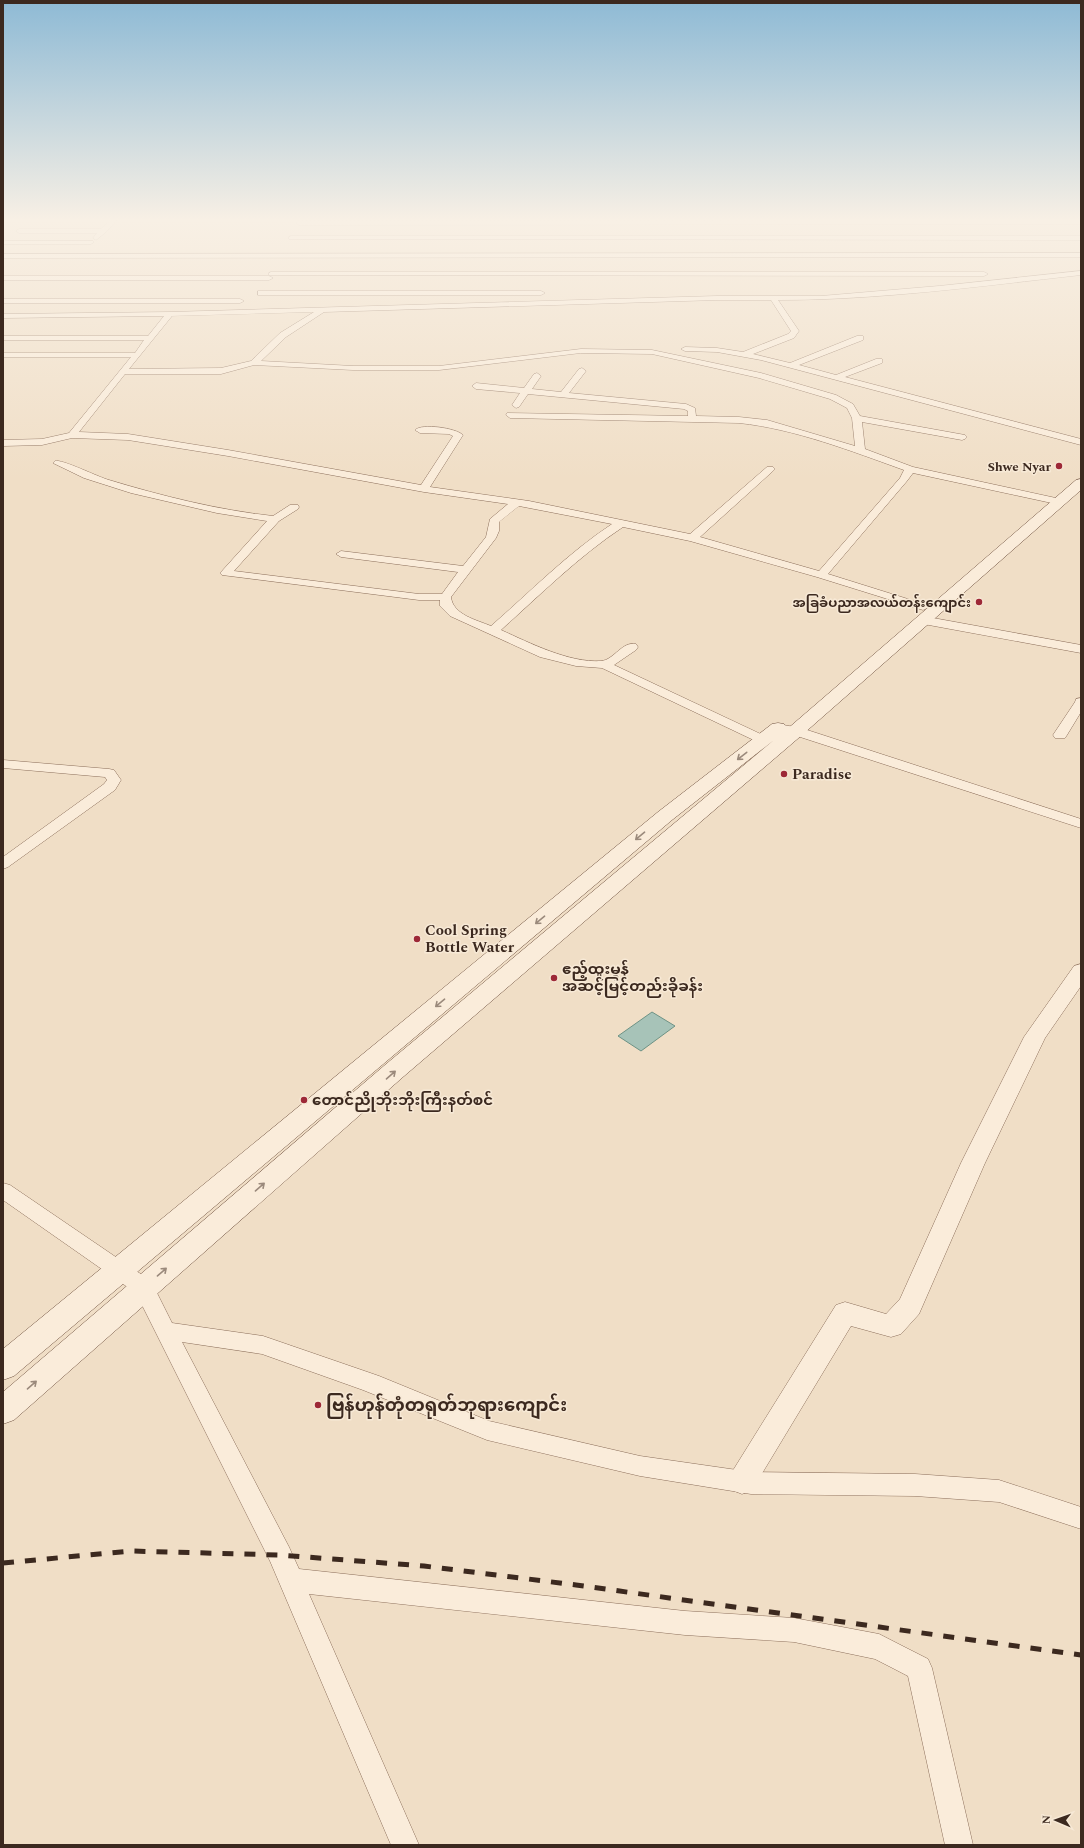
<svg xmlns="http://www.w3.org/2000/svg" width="1084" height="1848" viewBox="0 0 1084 1848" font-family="Spectral,'Noto Sans Myanmar',serif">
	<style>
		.water { fill: #a7c3b8; stroke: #6d9285 }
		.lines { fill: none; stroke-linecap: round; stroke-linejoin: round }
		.minor-casing { stroke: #8c6f5b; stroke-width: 1 }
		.tertiary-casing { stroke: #8c6f5b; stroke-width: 1 }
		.secondary-casing { stroke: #6e503e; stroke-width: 1 }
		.minor { fill: #faecda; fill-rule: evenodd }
		.tertiary { fill: #faecda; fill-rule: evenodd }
		.secondary { fill: #faecda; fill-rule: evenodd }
		.rail { stroke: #3c291f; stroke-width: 5; stroke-dasharray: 11 11; stroke-linecap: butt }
		.oneway { stroke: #9b8a7c }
		.poi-dot { fill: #9d2837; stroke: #f7e9d6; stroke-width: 1.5 }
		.labels { text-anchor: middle; stroke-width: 3; stroke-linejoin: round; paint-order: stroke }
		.far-poi-label { font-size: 13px; font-weight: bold; fill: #3c291f; stroke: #f7e9d6; text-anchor: end }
		.poi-label { font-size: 15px; font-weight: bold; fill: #3c291f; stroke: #f7e9d6; text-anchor: start }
		.near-poi-label { font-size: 18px; font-weight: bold; fill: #3c291f; stroke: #f7e9d6; text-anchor: start }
	</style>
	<rect width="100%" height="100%" fill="#f0dec6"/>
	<!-- water -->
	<polygon class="water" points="652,1012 675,1026 641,1051 618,1036"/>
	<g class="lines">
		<!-- minor casing -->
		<g class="minor-casing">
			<g id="minor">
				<polygon points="111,220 117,220 106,232 96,240 93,238 97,233 19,233 16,231 19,229 101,229"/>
				<polygon points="1081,220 1081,224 299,225 296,223 299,221"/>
				<polygon points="291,236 1081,236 1081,240 289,239 289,237"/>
				<polygon points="93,241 94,242 91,244 3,244 3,242 5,241"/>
				<polygon points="1081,253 1081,257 3,258 3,254"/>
				<path d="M1081,271V275C981,286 879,300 778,300L799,331L794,338L753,354L790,363L857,336H863V340L799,365L836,375L876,359H882V363L845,377L1081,439V445L761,360L717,352L685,351L681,349L685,347L717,348L743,352L788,334L791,331L771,300H717L324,312L286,337L261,361L353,366H439L581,349L652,350L761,373L836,395L853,404L860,416L965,435L967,437L965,439L962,440L862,422L865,449L913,467L1065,500L1066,502L1061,505L913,473L907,481L828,574L927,605L929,607L923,610L817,577L690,541L623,527C579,556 540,595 501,630C530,643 569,663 601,661C614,660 622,641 636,644L638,647L636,650L614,665L767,737L769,740L767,743L762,744L602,668L576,666L540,657L450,616L440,606V600H419L222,575L220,573L222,571L267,521L217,513L131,493L84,478L53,463L55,461C62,459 98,477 109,480C162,496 218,510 273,516L290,505H298L299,507L298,509L279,521L234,571L419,594H442L458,572L341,557L336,554L341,551L463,566L486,537L490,519L508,504L424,492L228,456L128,440L72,438L42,445L3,446V440L42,439L69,433L131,357H3V353H135L144,340H3V336H148L164,316L3,318V314L170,312L717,296H821L939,286ZM314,312L280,333L251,361L221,368L129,369L172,316ZM581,353L652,354L759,378L830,399L847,408L852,418L855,446L767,420L739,417L696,416L695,408L686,404L569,393L586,371L582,368L579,369L561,392L532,389L541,376L537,373L534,374L524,388L476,383L472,386L476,389L520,393L512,405L516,408L519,407L528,394L684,409L688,411V416L507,413L506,415L510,418L739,423C795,429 851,451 904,470L900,478L819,571L700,537L773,471L775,469L773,467H767L690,534L529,501L430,487L463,435C456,428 422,423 415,430L420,433L449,434L453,436L421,485L228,450L128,434L79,432L125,374H221L254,365L353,370H439ZM519,506L612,524C568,553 530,592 491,626C477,620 453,615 451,597L496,538L499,531V522Z"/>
				<polygon points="271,272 984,272 988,274 984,276 269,275 269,273"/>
				<polygon points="3,276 269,276 273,278 269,280 3,280"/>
				<polygon points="258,291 541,291 545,293 541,295 258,295"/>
				<polygon points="3,299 240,299 244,301 240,303 3,303"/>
				<polygon points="922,616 1081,645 1081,653 918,623 916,620 918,617"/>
				<polygon points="1081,698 1081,712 1067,735 1065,738 1055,738 1053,735 1075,702 1076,699"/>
				<polygon points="783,725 801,728 1081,819 1081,828 794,735 778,732 776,729 778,726"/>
				<polygon points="3,760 109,769 114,770 121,780 115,790 8,867 3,869 3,857 104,784 107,780 105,777 3,768"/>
				<polygon points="3,1183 10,1185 151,1281 172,1323 263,1336 379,1376 489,1421 640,1456 751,1472 915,1474 999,1480 1081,1507 1081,1529 999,1502 915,1496 751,1494 640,1476 487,1440 363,1390 262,1354 182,1342 289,1547 299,1569 685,1611 794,1618 879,1634 928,1659 932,1668 973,1845 945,1845 908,1676 875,1659 794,1642 685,1635 309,1594 419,1845 391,1845 270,1561 136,1293 3,1200"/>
			</g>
		</g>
		<!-- tertiary casing -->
		<g class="tertiary-casing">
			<polygon id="tertiary" points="1081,964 1081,986 1045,1038 985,1163 919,1314 901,1334 891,1337 851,1326 752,1490 742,1494 732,1490 727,1481 732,1472 836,1305 845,1302 886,1314 900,1299 961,1163 1024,1037 1074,966"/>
		</g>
		<!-- secondary casing -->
		<g class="secondary-casing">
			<polygon id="secondary" points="1081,479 1081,490 802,735 403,1077 14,1420 3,1424 3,1392 385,1065 774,740 672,820 14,1376 3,1380 3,1349 658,812 772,724 778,723 784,724 787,728 785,731 1076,480"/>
		</g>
		<!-- minor -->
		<use href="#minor" class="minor"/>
		<!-- tertiary -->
		<use href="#tertiary" class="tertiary"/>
		<!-- secondary -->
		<use href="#secondary" class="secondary"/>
		<!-- rail -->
		<polyline class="rail" points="3,1563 131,1551 280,1555 424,1566 576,1585 1081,1655"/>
	</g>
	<!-- one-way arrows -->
	<defs><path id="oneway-shaft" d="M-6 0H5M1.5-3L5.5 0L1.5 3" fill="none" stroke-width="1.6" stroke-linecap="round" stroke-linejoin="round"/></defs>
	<g class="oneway">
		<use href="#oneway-shaft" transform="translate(742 756) rotate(142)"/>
		<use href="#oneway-shaft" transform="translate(640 836) rotate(140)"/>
		<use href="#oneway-shaft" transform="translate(540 920) rotate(140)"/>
		<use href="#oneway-shaft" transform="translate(440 1003) rotate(140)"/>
		<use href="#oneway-shaft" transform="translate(391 1075) rotate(-41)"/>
		<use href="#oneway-shaft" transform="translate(260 1187) rotate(-41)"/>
		<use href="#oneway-shaft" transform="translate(162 1272) rotate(-41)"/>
		<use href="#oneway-shaft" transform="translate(32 1385) rotate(-41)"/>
	</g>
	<!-- sky -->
	<linearGradient id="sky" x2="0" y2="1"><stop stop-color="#8ebad5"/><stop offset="0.46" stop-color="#f8f0e5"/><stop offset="1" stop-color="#f8f0e5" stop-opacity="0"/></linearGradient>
	<rect width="1084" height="479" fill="url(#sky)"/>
	<!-- markers -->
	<g class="poi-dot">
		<circle cx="1059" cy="466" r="4"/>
		<circle cx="979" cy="602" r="4"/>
		<circle cx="784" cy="774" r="4"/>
		<circle cx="417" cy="939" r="4"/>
		<circle cx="554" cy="978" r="4"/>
		<circle cx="304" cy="1100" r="4"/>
		<circle cx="318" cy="1405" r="4"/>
	</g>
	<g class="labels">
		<!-- far-poi labels -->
		<g class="far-poi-label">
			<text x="1051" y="471">Shwe Nyar</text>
			<text x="971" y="607">အခြခံပညာအလယ်တန်းကျောင်း</text>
		</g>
		<!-- poi labels -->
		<g class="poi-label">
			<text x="792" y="779">Paradise</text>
			<text x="425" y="935">Cool Spring<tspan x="425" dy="17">Bottle Water</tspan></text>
			<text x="562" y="974">ဧည့်ထူးမွန်<tspan x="562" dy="17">အဆင့်မြင့်တည်းခိုခန်း</tspan></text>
			<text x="312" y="1105">တောင်ညိုဘိုးဘိုးကြီးနတ်စင်</text>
		</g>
		<!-- near-poi labels -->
		<g class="near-poi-label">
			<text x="326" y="1411">ဗြန်ဟုန်တုံတရုတ်ဘုရားကျောင်း</text>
		</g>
	</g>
	<!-- border -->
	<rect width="1084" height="1848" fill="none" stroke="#3c291f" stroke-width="8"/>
	<!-- north arrow -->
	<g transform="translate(1056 1820) rotate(272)" stroke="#f7e9d6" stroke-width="3" paint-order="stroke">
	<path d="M0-3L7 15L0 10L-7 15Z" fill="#3c291f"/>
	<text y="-6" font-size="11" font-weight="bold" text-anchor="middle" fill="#3c291f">N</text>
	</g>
</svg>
